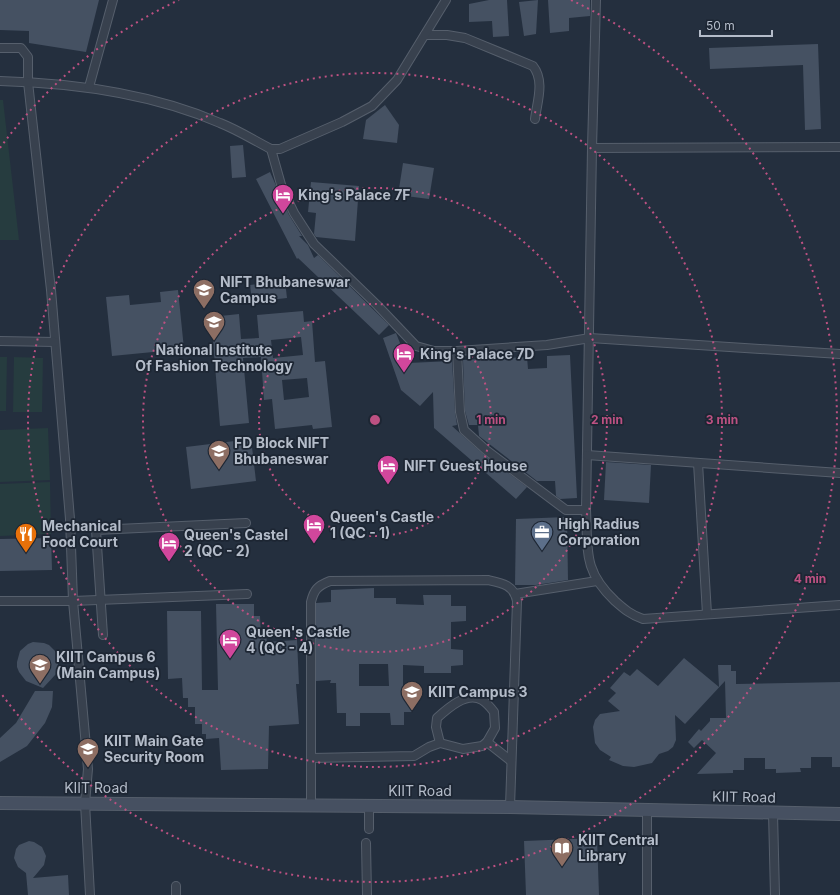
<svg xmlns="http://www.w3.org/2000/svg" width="840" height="895" viewBox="0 0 840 895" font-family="Inter,sans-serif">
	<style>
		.green { fill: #263c3f }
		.building { fill: #455162; fill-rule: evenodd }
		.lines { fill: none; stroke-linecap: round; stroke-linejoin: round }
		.street-casing { stroke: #565f6c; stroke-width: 10 }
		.secondary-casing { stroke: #565f6c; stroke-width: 14 }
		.street { stroke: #38414e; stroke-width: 8 }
		.secondary { stroke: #465061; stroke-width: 12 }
		.ring { fill: none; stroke: #bd5182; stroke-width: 2; stroke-dasharray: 2 4 }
		.labels { text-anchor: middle; stroke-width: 3.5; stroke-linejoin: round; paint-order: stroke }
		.poi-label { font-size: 14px; font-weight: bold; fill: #b4bcc9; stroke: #1d2633; text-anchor: start }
		.street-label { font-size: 14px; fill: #b4bcc9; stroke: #1d2633 }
		.centre { fill: #bd5182; stroke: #1d2633; stroke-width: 2 }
		.ring-label { font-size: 12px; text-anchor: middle; font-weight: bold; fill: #bd5182; stroke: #1d2633; stroke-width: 3.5; stroke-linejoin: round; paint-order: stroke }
	</style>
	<rect width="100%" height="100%" fill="#242f3e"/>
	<!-- green -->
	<g class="green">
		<polygon points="0,100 3,100 19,240 0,240"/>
		<polygon points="0,357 7,357 6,411 0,411"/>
		<polygon points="14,357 43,358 42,412 13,412"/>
		<polygon points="48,428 50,480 0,482 0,430"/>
		<polygon points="50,482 51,534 0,536 0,484"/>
	</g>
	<!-- building -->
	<g class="building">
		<polygon points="0,0 99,0 86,52 29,43 29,31 0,30"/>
		<polygon points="489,0 507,0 509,36 493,37 492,21 469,22 469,4"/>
		<polygon points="538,0 536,34 524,36 519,2"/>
		<polygon points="548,0 590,0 590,16 569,18 569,31 550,33"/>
		<polygon points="818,44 821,129 805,130 803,65 710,69 709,48"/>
		<polygon points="385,105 399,125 397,143 363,139 366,120"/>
		<polygon points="243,145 246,177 232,178 230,146"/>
		<polygon points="403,163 434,168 429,199 398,195"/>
		<polygon points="270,172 289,215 302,236 299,236 308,245 314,258 318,255 389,325 379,335 298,258 297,259 256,179"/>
		<polygon points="311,182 359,186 355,241 316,237 314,234 316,213 308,212"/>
		<polygon points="285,281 287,298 252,302 250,285"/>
		<polygon points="178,290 184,349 112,356 106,297 129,295 130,305 161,302 160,292"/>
		<path d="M303,311L304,322L312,321L315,362L325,361L332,427L313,429L312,425L275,429L272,399L264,400L261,357L243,358L249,423L220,426L211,317L239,314L241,339L259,338L257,315ZM301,337L303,355L273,358L271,340ZM307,378L309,397L284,400L282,380Z"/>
		<polygon points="396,333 408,363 452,361 455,412 457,425 452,426 483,454 527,487 516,499 434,428 433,392 420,406 401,390 383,338"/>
		<polygon points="570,355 577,498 560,499 556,496 555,481 537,481 479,436 478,425 469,425 465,411 463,360 527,357 528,369 547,368 547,356"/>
		<polygon points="251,439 256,481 191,489 186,447"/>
		<polygon points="606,462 651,465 649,503 604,500"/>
		<polygon points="567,517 568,580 536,585 515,585 516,519"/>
		<polygon points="51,538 52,570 0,571 0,539"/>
		<path d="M374,588V598H396V604L424,605L423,595H451V606H466V621L451,622V649L463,650V665L451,666V673H424V666L403,665V685H412V712H404V725H391L390,713H360V726H346V713H337L336,683H330L331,680L316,681V603L331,602V590ZM359,664H388L389,686H359Z"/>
		<polygon points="216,604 254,604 254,616 260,616 261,637 266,636 267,642 297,640 299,684 296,684 299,724 269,726 268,769 221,770 219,738 206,739 206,734 202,734 202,724 195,724 195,707 188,707 188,698 183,698 182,678 168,679 167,611 201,611 202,690 218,690"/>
		<polygon points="33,642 44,643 49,645 57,653 58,658 58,669 56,674 43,688 26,681 19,672 17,667 17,662 20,651 28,644"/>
		<polygon points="684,658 719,687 718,665 731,665 731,671 736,671 736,684 840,682 840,767 832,767 832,757 811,757 811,768 800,768 801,772 776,773 776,769 765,769 765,758 744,758 744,770 733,770 733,773 697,774 716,753 702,740 694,748 688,742 699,729 701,731 710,721 710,718 726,718 725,681 685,724 675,715 676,740 673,747 668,751 659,754 652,763 634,767 623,766 609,760 611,757 600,750 595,743 593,727 595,720 600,714 620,711 608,701 616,693 610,688 624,672 630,676 637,669 658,686"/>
		<polygon points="35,691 53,691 52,707 45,723 27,746 0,762 0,738 16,723"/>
		<polygon points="597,838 599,895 526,895 524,841"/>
		<polygon points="29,841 34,842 42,847 46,856 44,865 33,878 68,875 69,895 28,895 26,873 18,867 14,858 16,849 19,845"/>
	</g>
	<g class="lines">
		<!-- street casing -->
		<g class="street-casing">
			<g id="street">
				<path d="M596,0L592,148L586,510C588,551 583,571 615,601C624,609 631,615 643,619L840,605"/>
				<path d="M425,35H447L465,38L533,66C545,81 537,102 535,119"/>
				<polyline points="0,48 21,48 28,57 28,82 51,290 70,519 73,601 88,769 85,803 90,895"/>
				<path d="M0,81C74,83 151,93 220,123C238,130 255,141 271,149H280L342,122L372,106L397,80L446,0"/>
				<polyline points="89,87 113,0"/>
				<polyline points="592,148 840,147"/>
				<polyline points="271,149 282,188 294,213 314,244 377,305 416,346 434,351 457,351 547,345 590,338 840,354"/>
				<polyline points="0,341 55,342"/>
				<polyline points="457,351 460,412 464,430 486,450 566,510 586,510"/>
				<polyline points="587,455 840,473"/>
				<polyline points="698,463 707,614"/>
				<polyline points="515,594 597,581"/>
				<polyline points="0,601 73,601 247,594"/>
				<polyline points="103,635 96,530 246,523"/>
				<path d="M440,743L436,727L437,718C448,708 467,691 482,700C487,703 491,708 494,712L495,728L487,742"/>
				<polyline points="311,758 414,756 429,747 440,743 463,749 482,746 487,742 511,761"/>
				<path d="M311,806V602C314,590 317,586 330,581L488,580C502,583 514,585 517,601L510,807"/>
				<polyline points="647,811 647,895"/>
				<polyline points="773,813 775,895"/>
				<polyline points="369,829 369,806"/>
				<polyline points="366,843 367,895"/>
				<polyline points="176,886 176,895"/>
			</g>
		</g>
		<!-- secondary casing -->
		<g class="secondary-casing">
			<polyline id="secondary" points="0,803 510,807 840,814"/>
		</g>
		<!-- street -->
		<use href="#street" class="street"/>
		<!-- secondary -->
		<use href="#secondary" class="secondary"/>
	</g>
	<!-- distance rings -->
	<g class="ring">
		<circle cx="375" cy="420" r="116"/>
		<circle cx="375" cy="420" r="232"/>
		<circle cx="375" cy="420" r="347"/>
		<path d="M0 148A463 463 0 0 1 179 0M571 0A463 463 0 1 1 0 692"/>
	</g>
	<!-- icons -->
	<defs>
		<g id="hotel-pin" transform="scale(1.15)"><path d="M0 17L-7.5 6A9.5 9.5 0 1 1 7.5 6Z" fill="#d1479c" stroke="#1d2633"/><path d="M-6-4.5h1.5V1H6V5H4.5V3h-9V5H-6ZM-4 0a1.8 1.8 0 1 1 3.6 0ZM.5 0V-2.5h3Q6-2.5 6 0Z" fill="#fff"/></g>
		<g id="university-pin" transform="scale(1.15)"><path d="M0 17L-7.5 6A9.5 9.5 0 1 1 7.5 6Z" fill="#8d6e63" stroke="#1d2633"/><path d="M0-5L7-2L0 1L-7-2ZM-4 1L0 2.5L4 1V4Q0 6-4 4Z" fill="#fff"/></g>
		<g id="office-pin" transform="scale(1.15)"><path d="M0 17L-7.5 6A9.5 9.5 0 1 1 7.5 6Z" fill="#5c6f8a" stroke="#1d2633"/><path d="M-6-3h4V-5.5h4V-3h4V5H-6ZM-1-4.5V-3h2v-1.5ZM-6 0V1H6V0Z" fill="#fff"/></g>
		<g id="restaurant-pin" transform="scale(1.15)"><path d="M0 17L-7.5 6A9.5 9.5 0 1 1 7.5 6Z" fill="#e8710a" stroke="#1d2633"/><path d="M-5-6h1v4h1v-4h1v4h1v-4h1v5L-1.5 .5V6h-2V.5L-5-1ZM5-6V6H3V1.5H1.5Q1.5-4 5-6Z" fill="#fff"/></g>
		<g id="library-pin" transform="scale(1.15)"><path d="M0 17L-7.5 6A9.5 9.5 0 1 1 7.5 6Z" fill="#8d6e63" stroke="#1d2633"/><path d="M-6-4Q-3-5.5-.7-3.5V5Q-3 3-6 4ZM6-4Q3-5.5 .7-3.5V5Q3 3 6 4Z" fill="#fff"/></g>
	</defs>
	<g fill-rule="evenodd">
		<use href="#hotel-pin" x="283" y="195"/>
		<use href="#university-pin" x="204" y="290"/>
		<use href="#university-pin" x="214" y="322"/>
		<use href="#hotel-pin" x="404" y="354"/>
		<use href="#university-pin" x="219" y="451"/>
		<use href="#hotel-pin" x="388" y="466"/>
		<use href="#hotel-pin" x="314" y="525"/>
		<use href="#office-pin" x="542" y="532"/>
		<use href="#restaurant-pin" x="26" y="534"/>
		<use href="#hotel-pin" x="169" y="543"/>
		<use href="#hotel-pin" x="230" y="640"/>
		<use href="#university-pin" x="40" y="665"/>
		<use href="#university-pin" x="412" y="692"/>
		<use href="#university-pin" x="88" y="749"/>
		<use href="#library-pin" x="562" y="848"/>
	</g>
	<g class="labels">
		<!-- poi labels -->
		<g class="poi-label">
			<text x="298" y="200">King's Palace 7F</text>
			<text x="220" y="287">NIFT Bhubaneswar<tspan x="220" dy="16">Campus</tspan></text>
			<text x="214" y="355" text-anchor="middle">National Institute<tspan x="214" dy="16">Of Fashion Technology</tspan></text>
			<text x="420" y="359">King's Palace 7D</text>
			<text x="234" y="448">FD Block NIFT<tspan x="234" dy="16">Bhubaneswar</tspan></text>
			<text x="404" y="471">NIFT Guest House</text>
			<text x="330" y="522">Queen's Castle<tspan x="330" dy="16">1 (QC - 1)</tspan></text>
			<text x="558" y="529">High Radius<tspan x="558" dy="16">Corporation</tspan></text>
			<text x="42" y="531">Mechanical<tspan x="42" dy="16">Food Court</tspan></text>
			<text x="184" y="540">Queen's Castel<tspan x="184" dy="16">2 (QC - 2)</tspan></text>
			<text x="246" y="637">Queen's Castle<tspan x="246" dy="16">4 (QC - 4)</tspan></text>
			<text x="56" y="662">KIIT Campus 6<tspan x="56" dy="16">(Main Campus)</tspan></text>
			<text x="428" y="697">KIIT Campus 3</text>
			<text x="104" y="746">KIIT Main Gate<tspan x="104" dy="16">Security Room</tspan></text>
			<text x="578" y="845">KIIT Central<tspan x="578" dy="16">Library</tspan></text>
		</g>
		<!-- street labels -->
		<g class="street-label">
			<text x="96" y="793">KIIT Road</text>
			<text x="420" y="796">KIIT Road</text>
			<text transform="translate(744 797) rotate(1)" y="5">KIIT Road</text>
		</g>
	</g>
	<circle cx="375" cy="420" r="6" class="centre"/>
	<g class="ring-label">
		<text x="491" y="424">1 min</text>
		<text x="607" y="424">2 min</text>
		<text x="722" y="424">3 min</text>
		<text x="810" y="583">4 min</text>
	</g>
	<!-- scale -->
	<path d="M700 30v6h72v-6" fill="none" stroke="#b4bcc9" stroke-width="2"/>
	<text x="706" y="30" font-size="12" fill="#b4bcc9" stroke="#1d2633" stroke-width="3" paint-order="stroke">50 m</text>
</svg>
